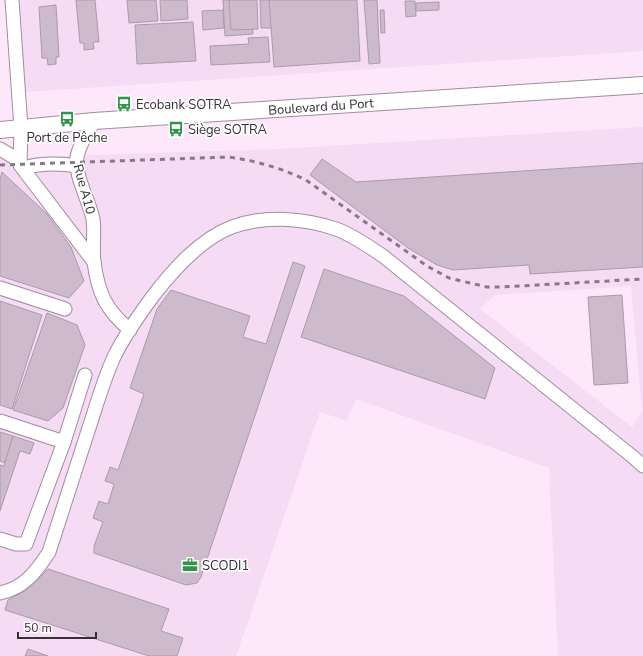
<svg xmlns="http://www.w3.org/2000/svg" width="643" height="656" viewBox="0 0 643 656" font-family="'Nunito Sans',sans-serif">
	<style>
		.built { fill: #f5dbf3; fill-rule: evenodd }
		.building { fill: #cebacd; stroke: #ad9aac }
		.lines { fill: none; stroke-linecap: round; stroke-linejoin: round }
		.minor-casing { stroke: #a08d9e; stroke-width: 15 }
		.major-casing { stroke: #a08d9e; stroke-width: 18 }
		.minor { stroke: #fff; stroke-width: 13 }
		.major { stroke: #fff; stroke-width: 16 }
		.rail { stroke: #877a87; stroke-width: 3; stroke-dasharray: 5 5; stroke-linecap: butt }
		.labels { text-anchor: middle; stroke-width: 3.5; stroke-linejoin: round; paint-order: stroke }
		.poi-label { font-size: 13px; fill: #372f37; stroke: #fdfdfd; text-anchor: start }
		.street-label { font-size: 13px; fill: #372f37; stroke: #fdfdfd }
	</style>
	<rect width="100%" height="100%" fill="#fde8fb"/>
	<!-- built -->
	<g class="built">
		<polygon points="18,0 643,0 643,51 25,92"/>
		<path d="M643,127V656H558L549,468L356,399L347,421L320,412L236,656H0V158L279,149ZM631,286L642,411L632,427L480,309L495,295Z"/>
	</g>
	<!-- building -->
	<g class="building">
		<polygon points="76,0 95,0 99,42 93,42 94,49 84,50 84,43 80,43"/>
		<polygon points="127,0 156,0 158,21 129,23"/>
		<polygon points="160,0 187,0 188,19 161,21"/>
		<polygon points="223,0 251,0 253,34 225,36"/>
		<polygon points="229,0 257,0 258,29 231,30"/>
		<polygon points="260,0 271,0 272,28 261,28"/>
		<polygon points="269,0 357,0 360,61 274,67"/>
		<polygon points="364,0 377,0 380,63 369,64"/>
		<polygon points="405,1 415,1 416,16 406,17"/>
		<polygon points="439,2 439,10 416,11 416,3"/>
		<polygon points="56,5 59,57 56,57 56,64 48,65 47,58 42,58 39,7"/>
		<polygon points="223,10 224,28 203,30 202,11"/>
		<polygon points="380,10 384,10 385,33 381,33"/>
		<polygon points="193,22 196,61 137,64 135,25"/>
		<polygon points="268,37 270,62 211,65 210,46 249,44 248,38"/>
		<polygon points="322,159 356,182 643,163 643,267 530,274 529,265 453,270 437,265 408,248 310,175"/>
		<polygon points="2,172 47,214 71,247 84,281 69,298 0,276 0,179"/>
		<polygon points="293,262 305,266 201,577 197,583 186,585 94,553 94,546 103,522 93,518 99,501 108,504 114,484 105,481 110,467 118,470 144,394 130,388 157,309 171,290 250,316 243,337 266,344"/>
		<polygon points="324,269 404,296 495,368 485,399 301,337"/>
		<polygon points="622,295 628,383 594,385 588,297"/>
		<polygon points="0,301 42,315 12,409 0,405"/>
		<polygon points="47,313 77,325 85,345 63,408 48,421 13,410"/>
		<polygon points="0,432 13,436 5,463 0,461"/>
		<polygon points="13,436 34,443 30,454 20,451 0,511 0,465 4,466"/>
		<polygon points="48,569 169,609 161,631 183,638 177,656 149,656 5,610 8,600 25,591"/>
		<polygon points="28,649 48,656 25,656"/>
	</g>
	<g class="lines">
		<!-- minor casing -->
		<g class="minor-casing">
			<g id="minor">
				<polyline points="12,0 21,128 20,165 94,262"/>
				<path d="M94,121C89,131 79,144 77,157C74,175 89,200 93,219C95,233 92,248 94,262C98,293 106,310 130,330"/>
				<polyline points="0,149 20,161"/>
				<path d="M23,168C41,163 59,163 77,166"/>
				<polyline points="0,288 65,309"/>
				<polyline points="0,421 64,442"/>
				<polyline points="0,539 16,544 26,544 64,442 85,375"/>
				<path d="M0,593C24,588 36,572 49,552C62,512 75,472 88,431C96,407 103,381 114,357C124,336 139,315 153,296C173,270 200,239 232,227C264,215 304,218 336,229C353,235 368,246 383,256L633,457L643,466"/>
			</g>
		</g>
		<!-- major casing -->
		<g class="major-casing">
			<polyline id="major" points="0,130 94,121 643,85"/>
		</g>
		<!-- minor -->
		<use href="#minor" class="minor"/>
		<!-- major -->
		<use href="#major" class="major"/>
		<!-- rail -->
		<path class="rail" d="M0,165L229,157C257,161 281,168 306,180L427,266L449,278L487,287H502L643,279"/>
	</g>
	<!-- icons -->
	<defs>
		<g id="bus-bare" transform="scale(1.2)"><path d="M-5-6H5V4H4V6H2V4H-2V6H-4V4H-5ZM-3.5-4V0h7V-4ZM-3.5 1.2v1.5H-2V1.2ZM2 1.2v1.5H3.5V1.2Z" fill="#309449" stroke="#fdfdfd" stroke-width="2.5" paint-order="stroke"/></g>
		<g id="office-bare" transform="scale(1.2)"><path d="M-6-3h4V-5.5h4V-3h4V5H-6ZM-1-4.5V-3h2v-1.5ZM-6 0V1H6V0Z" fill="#309449" stroke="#fdfdfd" stroke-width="2.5" paint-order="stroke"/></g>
	</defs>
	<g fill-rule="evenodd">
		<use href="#bus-bare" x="124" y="104"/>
		<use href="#bus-bare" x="67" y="119"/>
		<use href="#bus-bare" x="176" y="129"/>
		<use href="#office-bare" x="190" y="565"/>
	</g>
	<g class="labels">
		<!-- poi labels -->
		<g class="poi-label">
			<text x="136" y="109">Ecobank SOTRA</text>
			<text x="188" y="134">Siège SOTRA</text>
			<text x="67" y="142" text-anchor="middle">Port de Pêche</text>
			<text x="202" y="570">SCODI1</text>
		</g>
		<!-- street labels -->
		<g class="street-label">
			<text transform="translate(321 106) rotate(-4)" y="5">Boulevard du Port</text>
			<text transform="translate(85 189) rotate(75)" y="5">Rue A10</text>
		</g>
	</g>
	<!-- scale -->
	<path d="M18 632v6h78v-6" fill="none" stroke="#372f37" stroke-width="2"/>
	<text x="24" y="632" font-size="12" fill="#372f37" stroke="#fdfdfd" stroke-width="3" paint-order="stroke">50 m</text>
</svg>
